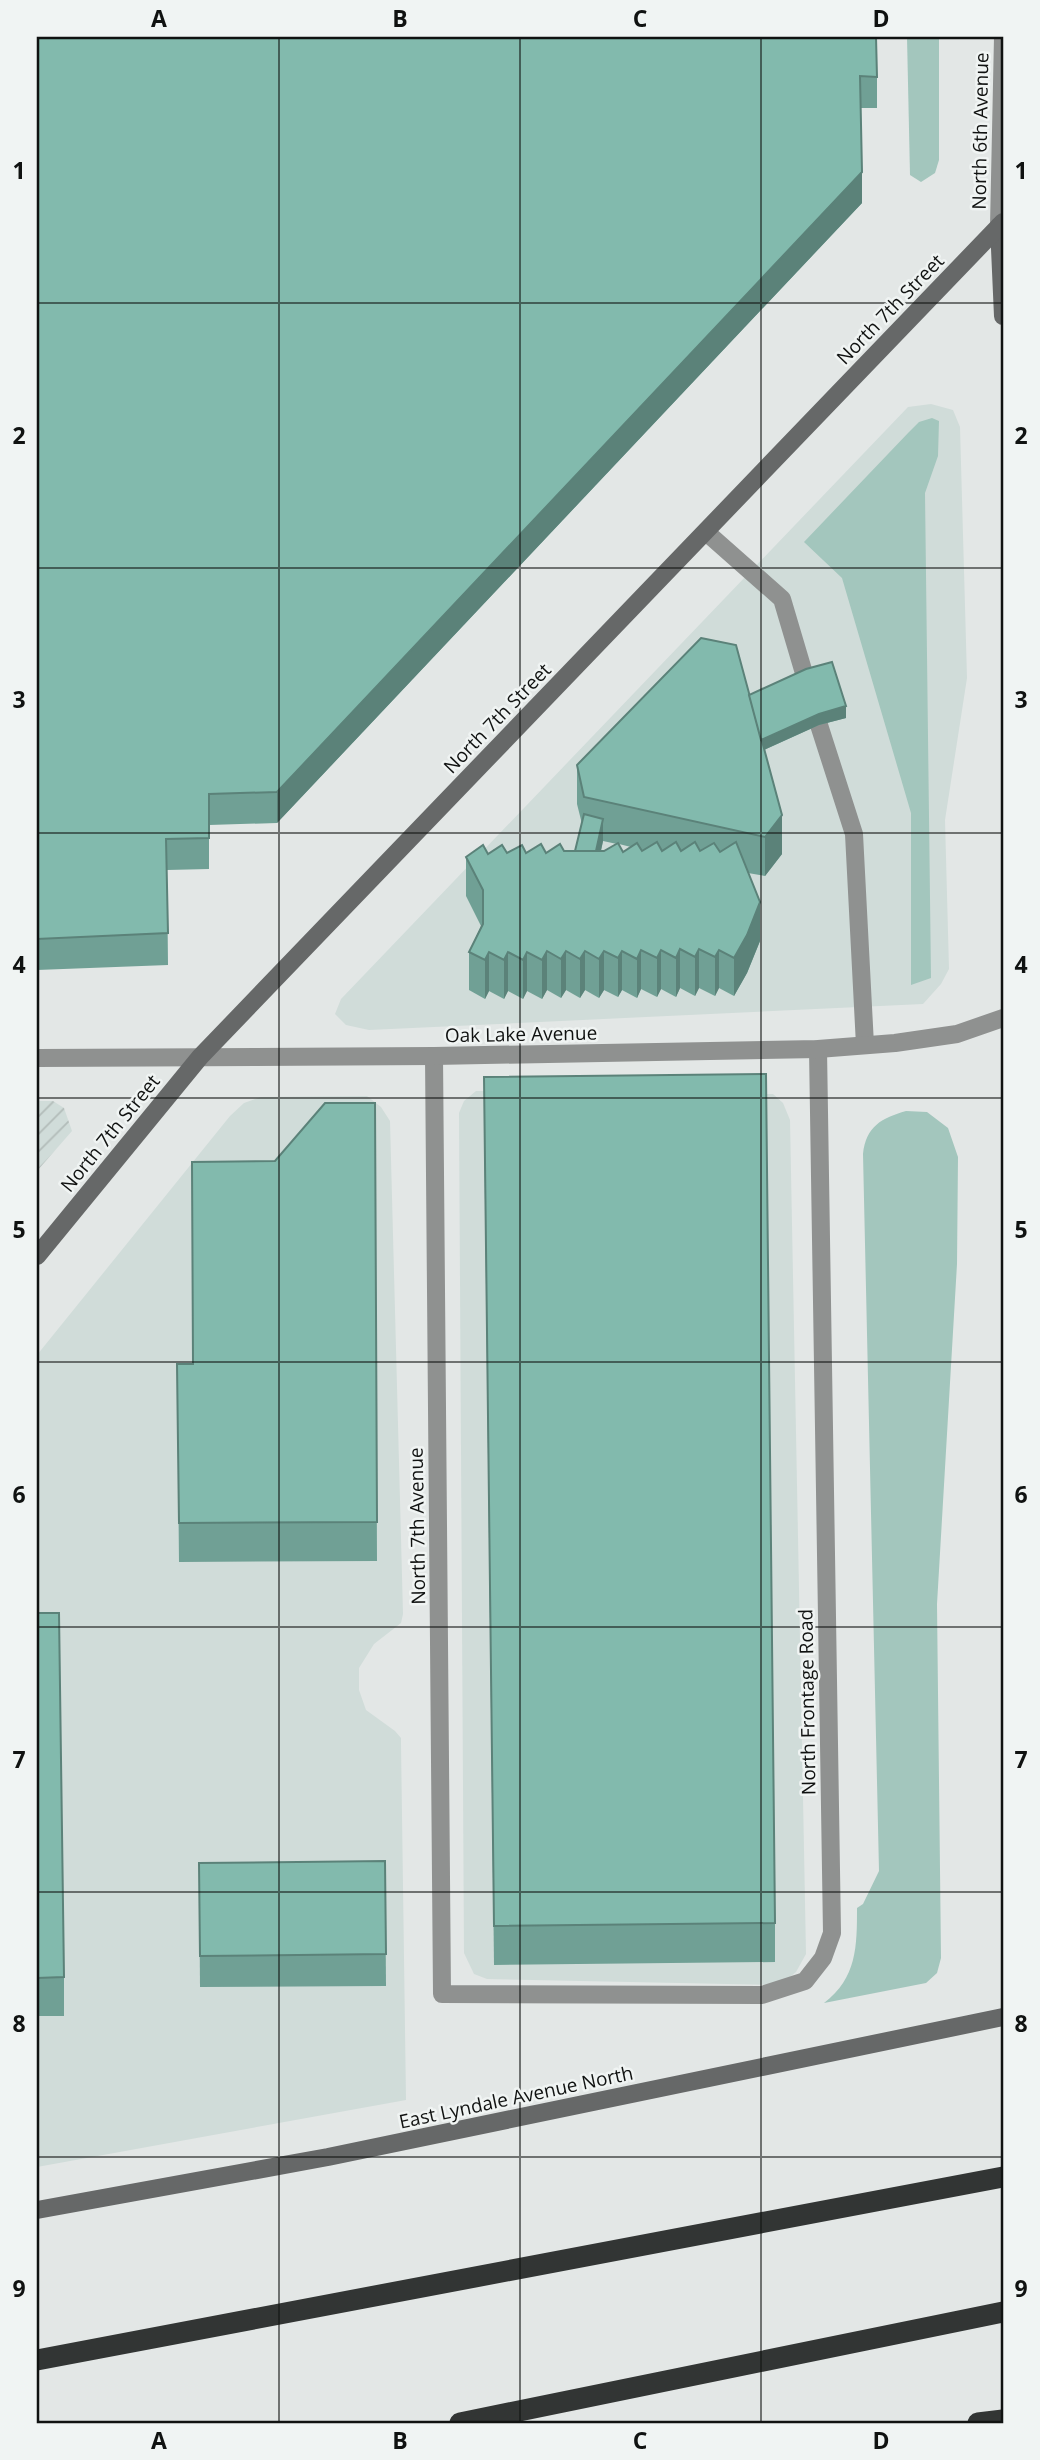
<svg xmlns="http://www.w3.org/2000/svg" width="1040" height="2460" viewBox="0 0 1040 2460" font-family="'Open Sans',sans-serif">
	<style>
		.built { fill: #d0dcd9 }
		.industrial { fill: url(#industrial-furrows) }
		.green { fill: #a3c6bd }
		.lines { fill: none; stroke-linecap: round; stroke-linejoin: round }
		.service { stroke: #8f9190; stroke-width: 18 }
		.minor { stroke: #8f9190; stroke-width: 18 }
		.tertiary { stroke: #8f9190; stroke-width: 18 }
		.secondary { stroke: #666868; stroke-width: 18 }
		.motorway { stroke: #323534; stroke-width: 21 }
		.wall { fill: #70a095; fill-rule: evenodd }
		.shaded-wall { fill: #5b8279 }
		.building { fill: #82baad; stroke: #5b8279; stroke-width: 2 }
		.grid { fill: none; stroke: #101211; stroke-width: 2; stroke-opacity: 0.55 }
		.labels { text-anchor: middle; stroke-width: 5; stroke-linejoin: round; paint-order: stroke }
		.street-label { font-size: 19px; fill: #101211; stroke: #f0f4f3 }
		.neatline { fill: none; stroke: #101211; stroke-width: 2.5 }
		.grid-label { font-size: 23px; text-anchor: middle; font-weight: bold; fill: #101211 }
	</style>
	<defs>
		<pattern id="industrial-furrows" width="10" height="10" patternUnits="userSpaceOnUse" patternTransform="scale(1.75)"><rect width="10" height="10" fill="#d0dcd9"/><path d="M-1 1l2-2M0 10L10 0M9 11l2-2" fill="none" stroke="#b2bcb9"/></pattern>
	</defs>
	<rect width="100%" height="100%" fill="#e3e7e6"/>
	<!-- built -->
	<g class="built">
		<polygon points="931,404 953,410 960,427 967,678 945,820 949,969 941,984 923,1004 369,1030 346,1025 335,1014 341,999 908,407"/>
		<polygon points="476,1091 773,1094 783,1103 790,1120 806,1954 796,1972 780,1985 487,1979 474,1974 464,1953 459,1113 464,1101"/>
		<polygon points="367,1096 381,1107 390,1121 403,1614 401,1623 374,1644 359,1668 359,1690 366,1710 395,1731 401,1738 401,1744 406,2100 37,2167 37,1355 230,1116 244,1103 261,1097"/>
	</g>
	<!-- industrial -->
	<polygon class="industrial" points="37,1101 53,1101 64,1108 72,1131 37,1171"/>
	<!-- green -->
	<g class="green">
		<polygon points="907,37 939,37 939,160 935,173 921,182 910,175"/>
		<polygon points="932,418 939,421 938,456 925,493 931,978 911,985 911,813 842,578 804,542 909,432 919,422"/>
		<path d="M906,1111L927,1112L948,1128L958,1157L957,1264L937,1604L941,1958L937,1973L926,1983L824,2003C857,1978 857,1946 857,1908L863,1904L879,1871L863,1154C866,1126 882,1118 906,1111Z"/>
	</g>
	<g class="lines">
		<!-- service -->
		<g class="service">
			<polyline points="706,532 782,599 806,680"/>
			<polyline points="819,725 854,834 865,1045"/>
		</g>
		<!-- minor -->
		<polyline class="minor" points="434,1056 442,1994 762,1995 805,1981 823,1958 832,1933 818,1049"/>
		<!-- tertiary -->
		<g class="tertiary">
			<polyline points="999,226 1003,37"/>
			<polyline points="37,1058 434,1056 818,1049 895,1043 957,1034 1003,1018"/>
		</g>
		<!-- secondary -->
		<g class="secondary">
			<polyline points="999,226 1003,316"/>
			<polyline points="37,1256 200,1057 1003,222"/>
			<polyline points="37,2210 328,2157 1003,2017"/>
		</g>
		<!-- motorway -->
		<g class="motorway">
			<polyline points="37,2360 1003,2177"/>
			<polyline points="460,2423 1003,2312"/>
			<polyline points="978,2423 1003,2420"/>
		</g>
	</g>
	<!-- wall -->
	<g class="wall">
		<polygon points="37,37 877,77 877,108 861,108 862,203 277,823 209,825 209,869 167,870 168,965 37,970"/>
		<path d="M749,695L846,718L819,725L764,750L782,854L765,876L748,873L760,941L747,973L734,996L719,988L715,996L699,988L695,996L680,988L676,997L661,989L657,997L641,989L637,998L622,990L618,997L604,990L599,998L585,990L580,998L566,990L561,998L547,990L542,999L527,991L523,999L508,991L504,999L489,991L485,999L469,990V952L481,926L466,896V857L488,854L546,853L575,851L582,824L577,804V765ZM603,841L617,844L604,851H601ZM619,844L631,847L623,852Z"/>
		<polygon points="375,1103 377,1561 179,1562 177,1364 193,1364 275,1161"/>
		<polygon points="484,1116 775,1923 775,1962 494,1965"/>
		<polygon points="37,1613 64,1977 64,2016 37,2016"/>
		<polygon points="385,1861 386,1986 200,1987 199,1863"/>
	</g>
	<!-- shaded-wall -->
	<g class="shaded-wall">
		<polygon points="862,172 862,203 277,823 277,792"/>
		<polygon points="846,706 846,718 819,725 755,754 755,743 819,714"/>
		<polygon points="782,815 782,854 765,876 765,837"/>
		<polygon points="603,819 603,841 592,890 592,868"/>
		<polygon points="760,902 760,941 747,973 734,996 734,958"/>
		<polygon points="680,949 680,988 676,997 676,958"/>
		<polygon points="699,949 699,988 695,996 695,957"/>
		<polygon points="641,950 641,989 637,998 637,959"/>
		<polygon points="661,950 661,989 657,997 657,958"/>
		<polygon points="719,950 719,988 715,996 715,957"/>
		<polygon points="547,951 547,990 542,999 542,960"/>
		<polygon points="566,951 566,990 561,998 561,959"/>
		<polygon points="585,951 585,990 580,998 580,959"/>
		<polygon points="604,951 604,990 599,998 599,959"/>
		<polygon points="622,951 622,990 618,997 618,958"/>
		<polygon points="489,952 489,991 485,999 485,960"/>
		<polygon points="508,952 508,991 504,999 504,960"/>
		<polygon points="527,952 527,991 523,999 523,960"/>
	</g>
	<!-- building -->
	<g class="building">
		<polygon points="37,37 876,37 877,77 860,76 862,172 277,792 209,794 209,838 166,839 168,933 37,939"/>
		<polygon points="701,638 736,645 782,815 765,837 584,797 577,765"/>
		<polygon points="832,662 846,706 819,714 761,740 749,695 806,669"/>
		<polygon points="584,814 603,819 596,851 575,851"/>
		<polygon points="657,842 662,851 676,842 681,851 695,842 700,851 714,843 720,852 736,842 760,902 747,935 734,958 719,950 715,957 699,949 695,957 680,949 676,958 661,950 657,958 641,950 637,959 622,951 618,958 604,951 599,959 585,951 580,959 566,951 561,959 547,951 542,960 527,952 523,960 508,952 504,960 489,952 485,960 469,952 483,924 483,890 466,857 483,845 488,854 502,845 507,853 522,845 526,853 541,844 546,853 560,844 564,851 604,851 618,843 623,852 637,843 642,851"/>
		<polygon points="766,1074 775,1923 494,1926 484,1077"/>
		<polygon points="325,1103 375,1103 377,1522 179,1523 177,1364 193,1364 192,1162 275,1161"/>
		<polygon points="37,1613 59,1613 64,1977 37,1978"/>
		<polygon points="385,1861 386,1954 200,1956 199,1863"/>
	</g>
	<!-- grid -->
	<path class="grid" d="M279,37V2423M520,37V2423M761,37V2423M37,303H1003M37,568H1003M37,833H1003M37,1098H1003M37,1362H1003M37,1627H1003M37,1892H1003M37,2157H1003"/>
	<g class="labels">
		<!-- street labels -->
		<g class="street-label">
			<text transform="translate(980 131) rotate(-89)" y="7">North 6th Avenue</text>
			<text transform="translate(890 309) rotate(-46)" y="7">North 7th Street</text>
			<text transform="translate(497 718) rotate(-46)" y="7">North 7th Street</text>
			<text transform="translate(521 1034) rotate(-1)" y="7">Oak Lake Avenue</text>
			<text transform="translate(110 1133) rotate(-51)" y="7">North 7th Street</text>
			<text transform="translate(417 1526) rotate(-91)" y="7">North 7th Avenue</text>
			<text transform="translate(807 1702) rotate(-91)" y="7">North Frontage Road</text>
			<text transform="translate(516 2097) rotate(-12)" y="7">East Lyndale Avenue North</text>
		</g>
	</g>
	<!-- border -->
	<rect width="1040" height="2460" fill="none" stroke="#f0f4f3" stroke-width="77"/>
	<rect x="38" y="38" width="964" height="2384" class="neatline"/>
	<g class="grid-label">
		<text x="159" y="27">A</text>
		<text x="400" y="27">B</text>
		<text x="640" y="27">C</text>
		<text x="881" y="27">D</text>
		<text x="19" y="179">1</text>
		<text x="1021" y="179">1</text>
		<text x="19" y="444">2</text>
		<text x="1021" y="444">2</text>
		<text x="19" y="708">3</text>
		<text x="1021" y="708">3</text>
		<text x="19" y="973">4</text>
		<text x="1021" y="973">4</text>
		<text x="19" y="1238">5</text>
		<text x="1021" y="1238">5</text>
		<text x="19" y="1503">6</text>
		<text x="1021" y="1503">6</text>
		<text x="19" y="1768">7</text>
		<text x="1021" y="1768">7</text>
		<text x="19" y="2032">8</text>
		<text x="1021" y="2032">8</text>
		<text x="19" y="2297">9</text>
		<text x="1021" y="2297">9</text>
		<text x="159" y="2449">A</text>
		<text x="400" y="2449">B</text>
		<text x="640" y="2449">C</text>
		<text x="881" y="2449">D</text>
	</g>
</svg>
